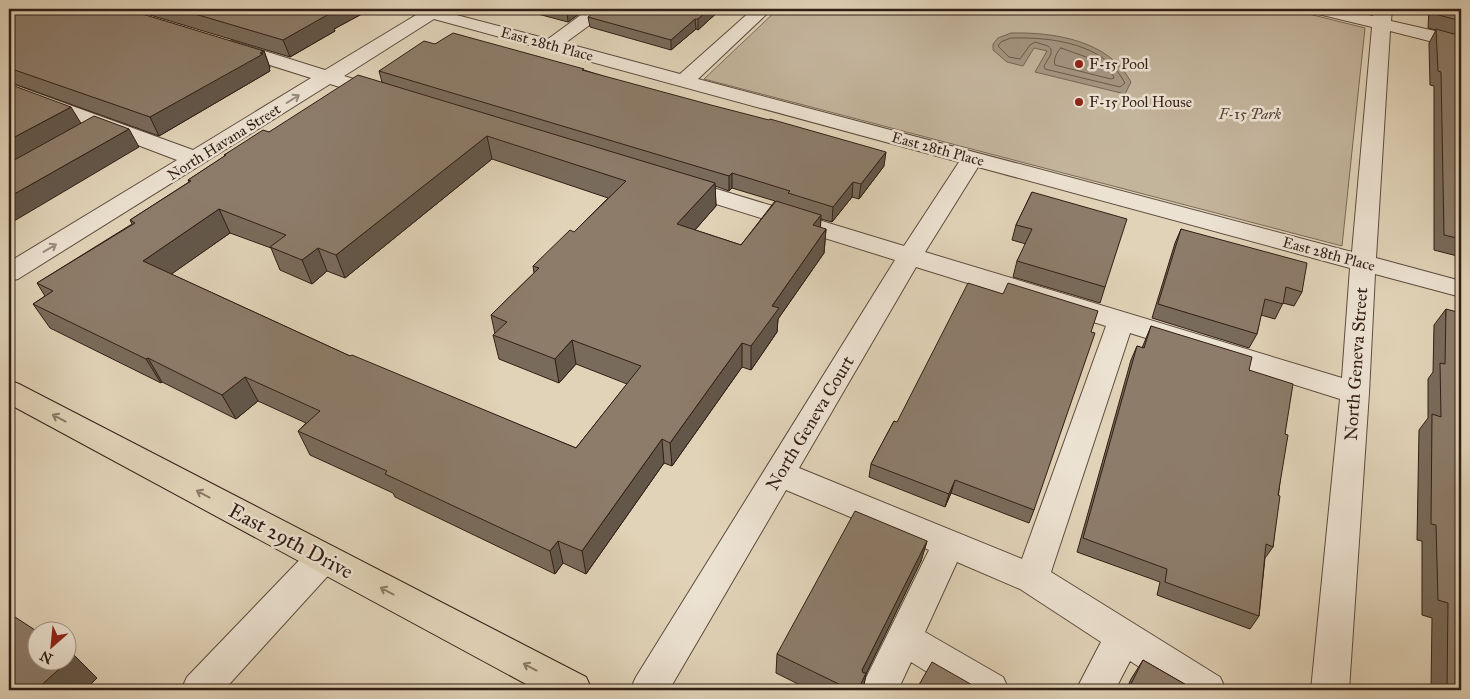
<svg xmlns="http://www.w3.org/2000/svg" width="1470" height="699" viewBox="0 0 1470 699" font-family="'IM FELL Great Primer',serif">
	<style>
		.green { fill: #c3b49c; stroke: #7a6958 }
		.water { fill: #a59581; stroke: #776556 }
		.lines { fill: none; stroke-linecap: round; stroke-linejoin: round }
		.shore { stroke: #6b5a4b; stroke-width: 1 }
		.minor-casing { stroke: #5d4b3e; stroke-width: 2 }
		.major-casing { stroke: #311e15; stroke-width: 2 }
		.minor { fill: #ece2d1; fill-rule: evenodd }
		.major { fill: #e1d3b8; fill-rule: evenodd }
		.wall { fill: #796b5b; stroke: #311e15; fill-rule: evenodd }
		.shaded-wall { fill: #63574a; stroke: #311e15 }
		.building { fill: #8d7c6a; stroke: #311e15; fill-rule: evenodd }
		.oneway { stroke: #988a7c }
		.oneway2 { stroke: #897866 }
		.poi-dot { fill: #8f2418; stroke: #ece2d1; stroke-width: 2 }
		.labels { text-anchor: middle; stroke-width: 5; stroke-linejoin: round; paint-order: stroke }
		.far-street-label { font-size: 15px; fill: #311e15; stroke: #ece2d1 }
		.far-poi-label { font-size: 15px; fill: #311e15; stroke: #ece2d1; text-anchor: start }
		.far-park-label { font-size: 15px; font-style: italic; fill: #564437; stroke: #ece2d1 }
		.street-label { font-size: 18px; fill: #311e15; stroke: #ece2d1 }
		.near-street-label { font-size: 21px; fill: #311e15; stroke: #ece2d1 }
	</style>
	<rect width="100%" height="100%" fill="#e1d3b8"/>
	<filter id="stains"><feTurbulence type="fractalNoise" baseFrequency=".004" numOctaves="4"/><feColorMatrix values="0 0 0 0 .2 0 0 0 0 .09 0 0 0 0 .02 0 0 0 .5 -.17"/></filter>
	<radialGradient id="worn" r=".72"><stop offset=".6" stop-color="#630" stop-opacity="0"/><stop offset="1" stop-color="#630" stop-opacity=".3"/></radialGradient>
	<!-- green -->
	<polygon class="green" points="778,9 1289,9 1365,28 1342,246 704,79"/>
	<!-- water -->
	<path class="water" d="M1011,33C1053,32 1109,40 1131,82L1125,94L1035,72L1047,51L1034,48L1023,66L1007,62L993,50V44L998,38Z"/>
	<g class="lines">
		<!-- shore -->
		<g class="shore">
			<path d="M1011,38C1052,37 1104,43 1125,83L1120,87L1045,69L1044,66L1051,54V49L1048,46L1035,42L1030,45L1020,59L1009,57L998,46L1001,42Z"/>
			<path d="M1061,48L1089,58L1113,75L1114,78L1111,79L1055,65C1053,60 1057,51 1061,48Z"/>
		</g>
		<!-- minor casing -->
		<g class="minor-casing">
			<g id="minor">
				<path d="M406,9H447L445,12L548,39L589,9H609L606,13L565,43L680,74L753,9H772L698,79L1352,252L1372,27L1314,13L1311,9H1341L1373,16L1374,9H1392L1391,21L1461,37V49L1390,31L1376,258L1461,281V297L1375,274L1369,393L1349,690H1311L1340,399L1130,333L1051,572L1220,677L1226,690H1175L1130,661L1115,690H1076L1101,642L1020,589L957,562L925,632L1003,677L1009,690H956L911,662L898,690H860L929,550L786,490L669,690H630L636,677L895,260L671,190L668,185L671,180L679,178L687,180L904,246L959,162L434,19L344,76L389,90L392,94L389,98L382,100L330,84L18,279L9,281V262L177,160L9,96V83L193,150L311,78L225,51L223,47L225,43L232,41L239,43L325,70L416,15L409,13ZM978,167L1350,268L1342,378L925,252ZM916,267L1106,326L1022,559L799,468Z"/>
				<polygon points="323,544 335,548 340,558 335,568 224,690 181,690 187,677 311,548"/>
			</g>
		</g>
		<!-- major casing -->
		<g class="major-casing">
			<polygon id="major" points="9,380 19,384 586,677 592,690 537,690 9,404"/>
		</g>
		<!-- minor -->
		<use href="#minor" class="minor"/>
		<!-- major -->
		<use href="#major" class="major"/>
	</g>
	<!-- wall -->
	<g class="wall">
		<polygon points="9,9 264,51 270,68 269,69 270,71 159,136 9,82"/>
		<polygon points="130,9 371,9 334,29 335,31 290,57"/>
		<polygon points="519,9 586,9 568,22"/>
		<polygon points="721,9 698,30 696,29 671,50 590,27 588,17"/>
		<polygon points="1429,9 1461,9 1461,257 1434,250 1434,86 1430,85 1429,43 1436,30 1428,28"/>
		<path d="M435,44L584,70L884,166L859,199L852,197L832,222L821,219L820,228L826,229L824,253L778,319L777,332L751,370L742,367L672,466L664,463L586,574L563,563L555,574L395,497L393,493L310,455L298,431L306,423L258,401L236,419L162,382L161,383L50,328L33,304L45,296L37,283L132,224L130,220L189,182L188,180L225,156L224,155L269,132L382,82L379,71ZM492,159L608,198L574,232L533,266L534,273L491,315L495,334L493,335L499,359L559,383L576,364L627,384L576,448L350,356L171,274L230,233L271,248L280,270L312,284L327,271L345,278ZM715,186L729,191L732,188L775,201L741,245L695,230L716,206Z"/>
		<polygon points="1032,192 1105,287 1100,303 1013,277 1017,261 1026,244 1012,240 1016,225"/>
		<polygon points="1181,229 1302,292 1294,306 1283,303 1275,319 1261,315 1257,334 1249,348 1152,318 1175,243"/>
		<polygon points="1446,309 1461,690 1431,690 1432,618 1422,615 1422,541 1417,540 1419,430 1428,418 1428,379 1433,372 1434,325"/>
		<polygon points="1151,326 1249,370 1285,434 1273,547 1265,558 1259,616 1250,629 1157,595 1160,582 1077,552 1131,360 1137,346 1142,348"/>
		<polygon points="894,421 1034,510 1029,523 951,493 945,507 869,477 871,464"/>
		<polygon points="927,541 921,561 866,674 863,690 810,690 776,673 777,654"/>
		<polygon points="1143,660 1195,690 1126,690 1131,679"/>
	</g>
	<!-- shaded-wall -->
	<g class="shaded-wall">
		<polygon points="335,9 371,9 334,29 335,31 290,57 283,40"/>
		<polygon points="570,9 586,9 568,22 567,11"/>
		<polygon points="709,9 721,9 698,30 698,19"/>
		<polygon points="695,19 696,29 671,50 671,40"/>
		<polygon points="264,51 270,68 269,69 270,71 159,136 150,117"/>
		<polygon points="71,107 82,125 9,165 9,140"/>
		<polygon points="129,129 139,147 9,224 9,197"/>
		<polygon points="487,136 492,159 345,278 336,255"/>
		<polygon points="886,152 884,166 859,199 861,184"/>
		<polygon points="732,173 732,188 729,191 729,176"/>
		<polygon points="853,182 852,197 832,222 833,207"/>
		<polygon points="715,183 716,206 679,248 677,224"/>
		<polygon points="219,209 230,233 156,285 143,261"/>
		<polygon points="821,215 820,238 813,225"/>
		<polygon points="826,229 824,253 778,319 777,332 751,370 751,346 772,306"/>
		<polygon points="318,248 327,271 312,284 302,260"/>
		<polygon points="572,340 576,364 559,383 555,359"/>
		<polygon points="742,343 742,367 672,466 670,443"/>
		<polygon points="148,358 162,382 161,383 146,359"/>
		<polygon points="245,377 258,401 236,419 222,395"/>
		<polygon points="662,439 664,463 586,574 582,551"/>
		<polygon points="955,480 951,493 945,507 949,494"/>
		<polygon points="558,541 563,563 555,574 550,551"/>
		<polygon points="927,541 921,561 866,674 863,690 858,690 862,670"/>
		<polygon points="74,655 97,678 85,690 36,690"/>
	</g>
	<!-- building -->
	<g class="building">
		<polygon points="9,9 126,9 264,51 260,53 263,54 150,117 9,68"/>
		<polygon points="178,9 335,9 326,13 329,14 283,40"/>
		<polygon points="558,9 570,9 567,11"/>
		<polygon points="599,9 709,9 698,19 695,19 671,40 588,17"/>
		<polygon points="1436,9 1461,9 1461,21 1435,14"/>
		<polygon points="1436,29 1461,36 1461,239 1444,235 1441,72 1438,71"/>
		<polygon points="453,33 584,69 582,70 711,105 769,120 770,119 886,152 861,184 853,182 833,207 788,193 790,191 732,173 729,176 379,71 424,41 435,44"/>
		<path d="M358,75L715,183L677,224L741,245L776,201L821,215L813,225L826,229L772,306L779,308L751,346L742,343L670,443L662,439L582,551L558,541L550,551L385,474L387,471L298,431L320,411L245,377L222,395L148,358L146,359L33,304L53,291L37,283L135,223L130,220L191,181L188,180L226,155H224L263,130L269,132ZM487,136L626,181L574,232L570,230L533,266L539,268L491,315L507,322L493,335L555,359L572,340L641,366L576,448L352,355L350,356L143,261L219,209L286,235L270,247L302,260L318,248L336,255Z"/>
		<polygon points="9,84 71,107 9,140"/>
		<polygon points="94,116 129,129 9,197 9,163"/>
		<polygon points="1032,192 1127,219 1105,287 1017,261 1032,229 1016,225"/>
		<polygon points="1181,229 1307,263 1302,292 1286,287 1283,304 1265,299 1257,334 1158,304"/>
		<polygon points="968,283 1003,294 1008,283 1098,311 1091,332 1095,333 1034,510 955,480 949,494 871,464 894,421 897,422"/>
		<polygon points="1446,309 1461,313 1461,690 1447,690 1448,603 1438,600 1436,525 1431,524 1432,414 1441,417 1440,363 1445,364"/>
		<polygon points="1151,326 1252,357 1249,370 1293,384 1285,434 1288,435 1278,495 1280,496 1273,547 1266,544 1259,616 1165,582 1167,569 1083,538 1137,346 1144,348"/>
		<polygon points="855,511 927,541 862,670 863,673 866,673 858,690 851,690 777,654"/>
		<polygon points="9,613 38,632 38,662 67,662 36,690 9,690"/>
		<polygon points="68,651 74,655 68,661"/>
		<polygon points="1143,660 1195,690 1128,690"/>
		<polygon points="932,662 981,690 916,690"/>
	</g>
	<!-- one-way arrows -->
	<defs><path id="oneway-shaft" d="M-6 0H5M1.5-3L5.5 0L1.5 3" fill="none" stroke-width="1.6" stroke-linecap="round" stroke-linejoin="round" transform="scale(1.25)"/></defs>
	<g class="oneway">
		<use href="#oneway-shaft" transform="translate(293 99) rotate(-32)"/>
		<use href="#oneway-shaft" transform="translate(50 248) rotate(-31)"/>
	</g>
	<g class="oneway2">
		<use href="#oneway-shaft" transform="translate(59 418) rotate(-152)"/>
		<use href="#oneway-shaft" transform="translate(203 494) rotate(-152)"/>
		<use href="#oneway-shaft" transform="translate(387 591) rotate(-152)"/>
		<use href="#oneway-shaft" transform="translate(530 667) rotate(-152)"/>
	</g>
	<!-- markers -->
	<g class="poi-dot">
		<circle cx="1079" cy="64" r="5"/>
		<circle cx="1079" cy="102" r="5"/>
	</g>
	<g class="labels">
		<!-- far-street labels -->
		<g class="far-street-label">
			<text transform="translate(547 44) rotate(15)" y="5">East 28th Place</text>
			<text transform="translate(224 142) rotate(-32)" y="5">North Havana Street</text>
			<text transform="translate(938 149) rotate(15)" y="5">East 28th Place</text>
			<text transform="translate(1329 254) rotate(15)" y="5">East 28th Place</text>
		</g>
		<!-- far-poi labels -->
		<g class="far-poi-label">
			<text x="1089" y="69">F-15 Pool</text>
			<text x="1089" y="107">F-15 Pool House</text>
		</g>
		<!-- far-park labels -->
		<g class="far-park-label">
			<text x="1250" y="119">F-15 Park</text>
		</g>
		<!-- street labels -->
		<g class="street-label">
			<text transform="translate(1356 364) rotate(-86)" y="6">North Geneva Street</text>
			<text transform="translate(810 423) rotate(-59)" y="6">North Geneva Court</text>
		</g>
		<!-- near-street labels -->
		<g class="near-street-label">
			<text transform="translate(291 541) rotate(28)" y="7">East 29th Drive</text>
		</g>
	</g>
	<!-- margin -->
	<rect width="1470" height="699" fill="none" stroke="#e1d3b8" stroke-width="30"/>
	<rect x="10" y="10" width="1450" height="679" fill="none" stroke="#311e15" stroke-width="2.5"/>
	<rect x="15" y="15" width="1440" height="669" fill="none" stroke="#311e15"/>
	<!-- north arrow -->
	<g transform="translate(52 646) rotate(207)"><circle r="24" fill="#ece2d1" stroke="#a19486"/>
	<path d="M0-4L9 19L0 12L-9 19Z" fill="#8f2418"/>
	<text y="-8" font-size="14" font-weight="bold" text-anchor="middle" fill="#311e15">N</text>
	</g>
	<rect width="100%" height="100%" filter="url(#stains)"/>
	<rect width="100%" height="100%" fill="url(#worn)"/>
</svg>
